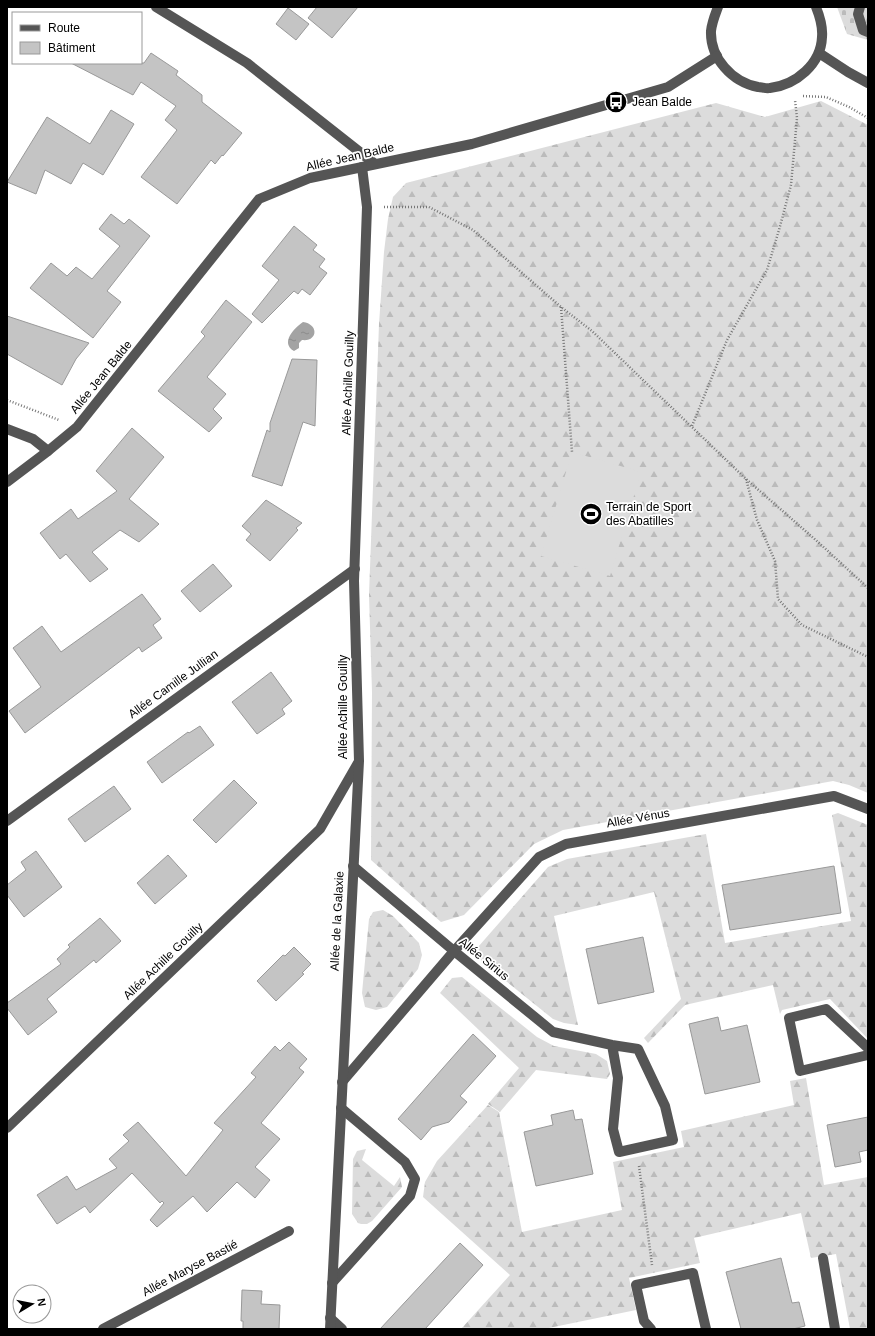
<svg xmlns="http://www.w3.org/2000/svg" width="875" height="1336" viewBox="0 0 875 1336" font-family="Helvetica,sans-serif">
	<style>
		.forest { fill: url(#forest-firs) }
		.cemetery { fill: url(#cemetery-stones) }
		.garden { fill: #dcdcdc }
		.water { fill: url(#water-ripples) }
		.building { fill: #c4c4c4; stroke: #999 }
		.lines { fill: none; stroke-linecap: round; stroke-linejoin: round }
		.path { stroke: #777; stroke-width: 2.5; stroke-dasharray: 1 2; stroke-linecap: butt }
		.minor { stroke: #555; stroke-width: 10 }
		.labels { text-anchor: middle; stroke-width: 3.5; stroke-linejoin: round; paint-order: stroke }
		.poi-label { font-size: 12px; fill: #000; stroke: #fff; text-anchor: start }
		.street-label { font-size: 12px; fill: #000; stroke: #fff }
	</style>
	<defs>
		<pattern id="forest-firs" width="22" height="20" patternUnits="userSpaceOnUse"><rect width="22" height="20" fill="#dcdcdc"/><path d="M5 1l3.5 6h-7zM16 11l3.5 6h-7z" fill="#bbb"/></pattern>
		<pattern id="cemetery-stones" width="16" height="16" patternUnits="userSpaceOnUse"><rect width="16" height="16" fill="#dcdcdc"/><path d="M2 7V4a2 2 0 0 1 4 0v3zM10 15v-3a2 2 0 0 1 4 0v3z" fill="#bbb"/></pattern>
		<pattern id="water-ripples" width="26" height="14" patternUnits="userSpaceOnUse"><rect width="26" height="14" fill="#a3a3a3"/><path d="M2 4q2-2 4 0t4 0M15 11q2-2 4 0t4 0" fill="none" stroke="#8b8b8b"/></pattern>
	</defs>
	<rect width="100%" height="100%" fill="#fff"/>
	<!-- forest -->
	<g class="forest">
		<polygon points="821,101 868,125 868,793 849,785 833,781 563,830 534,844 464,915 441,922 371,860 372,692 369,595 379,324 384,252 388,219 393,197 406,183 716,103 765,117"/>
		<polygon points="838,813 868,825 868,1039 830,999 782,1010 780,1014 773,985 685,1005 648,1043 644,1038 681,999 654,892 554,916 578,1025 564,1023 553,1019 481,961 478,947 548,867 567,859 706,834 725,943 851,921 832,815"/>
		<polygon points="383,910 393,916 419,943 422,955 418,969 387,1007 376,1010 365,1007 362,993 369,919 373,912"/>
		<polygon points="462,977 537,1037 554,1046 596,1054 607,1061 610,1074 607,1079 536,1070 500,1112 488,1104 519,1068 440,993 452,978"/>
		<polygon points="806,1078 824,1185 868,1177 868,1329 850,1329 836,1254 811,1258 801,1213 694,1238 700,1263 629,1278 636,1310 544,1329 461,1329 510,1275 423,1197 425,1182 437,1161 488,1105 499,1112 522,1232 622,1210 613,1162 684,1147 681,1131 794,1105 790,1081"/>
		<polygon points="366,1149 362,1160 394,1186 400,1177 402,1187 372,1221 367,1224 361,1224 358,1223 352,1214 353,1159 357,1151"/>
	</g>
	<!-- cemetery -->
	<polygon class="cemetery" points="837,7 868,7 868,40 847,34"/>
	<!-- garden -->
	<polygon class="garden" points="572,452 641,472 610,576 541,556"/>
	<!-- water -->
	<path class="water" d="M303,322C319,324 318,342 302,340L299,343V348L294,351C280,343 294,328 303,322Z"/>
	<!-- building -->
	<g class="building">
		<polygon points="317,7 358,7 332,38 308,18"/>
		<polygon points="288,8 309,24 296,40 276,24"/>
		<polygon points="151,53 178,71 176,75 202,95 202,102 242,133 223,156 222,155 215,164 211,160 177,204 141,177 177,130 165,120 176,106 141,82 133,95 71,63 144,63"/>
		<polygon points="111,110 134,124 103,175 83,163 71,184 45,170 36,194 7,182 47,117 90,144"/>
		<polygon points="111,214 124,224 129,219 150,236 107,291 121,302 93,338 30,288 51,263 67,276 76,267 92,279 120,246 99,229"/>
		<polygon points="294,226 317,245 313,250 325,259 319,267 327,273 310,295 302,289 298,294 294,291 262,323 252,314 279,280 262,266"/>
		<polygon points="226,300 252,322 207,377 226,394 213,409 222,418 209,432 158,391 205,336 201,332"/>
		<polygon points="7,316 89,343 76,359 62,385 7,354"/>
		<polygon points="292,359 317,360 315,426 303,422 282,486 252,476 267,430 270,432 270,423"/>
		<polygon points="132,428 164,457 129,499 159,524 139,542 120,530 92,552 108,569 90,582 66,554 60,559 40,533 71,509 78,519 117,491 96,471"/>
		<polygon points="266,500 302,523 296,528 298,530 270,561 246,540 251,534 242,526"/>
		<polygon points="213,564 232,586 200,612 181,591"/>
		<polygon points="142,594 161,619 153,625 162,638 142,652 139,647 25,733 9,711 41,687 13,648 42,626 61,652"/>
		<polygon points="271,672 292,701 282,709 285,714 257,734 232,702"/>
		<polygon points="200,726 214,745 162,783 147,762 188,732 189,733"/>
		<polygon points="234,780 257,803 216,843 193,820"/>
		<polygon points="114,786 131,809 85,842 68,819"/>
		<polygon points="36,851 62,887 24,917 7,895 7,885 26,870 21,862"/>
		<polygon points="168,855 187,876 155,904 137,883"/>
		<polygon points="834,866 841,913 730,930 722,885"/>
		<polygon points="100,918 121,941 96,963 94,960 47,999 57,1012 28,1035 7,1008 7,1003 61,964 57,959 70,947 68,945"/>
		<polygon points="643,937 654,992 598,1004 586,949"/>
		<polygon points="294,947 311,964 302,973 304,974 276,1001 257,981 283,955 285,956"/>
		<polygon points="718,1017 721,1031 747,1025 760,1082 705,1094 689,1024"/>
		<polygon points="473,1034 496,1056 460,1096 467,1102 449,1122 432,1127 421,1140 398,1119"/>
		<polygon points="289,1042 307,1059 299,1068 304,1072 261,1123 280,1139 255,1167 270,1180 255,1198 237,1182 207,1212 193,1196 157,1227 150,1220 164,1203 162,1201 160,1203 132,1173 90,1213 85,1206 57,1224 37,1195 67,1176 76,1190 117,1168 109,1159 129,1141 123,1135 138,1122 186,1176 223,1130 214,1123 256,1077 251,1073 275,1046 280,1051"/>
		<polygon points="573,1110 575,1120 582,1119 593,1174 536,1186 524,1132 553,1125 551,1115"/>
		<polygon points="868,1117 868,1150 859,1152 861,1162 835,1167 827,1125"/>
		<polygon points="460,1243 483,1265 425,1329 380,1329"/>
		<polygon points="781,1258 792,1303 799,1302 805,1326 793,1329 741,1329 726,1272"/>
		<polygon points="242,1290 262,1291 261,1304 280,1305 279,1329 243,1329 243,1321 241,1321"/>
	</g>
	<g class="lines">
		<!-- path -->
		<g class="path">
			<polyline points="803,96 826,97 849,107 868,118"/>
			<polyline points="384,207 429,207 473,230 561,307 592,331 746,479 818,542 868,588"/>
			<polyline points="561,307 572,452"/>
			<polyline points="7,400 59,420"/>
			<polyline points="692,426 727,340 767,270 779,230 791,185 797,118 795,100"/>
			<polyline points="746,479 757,520 775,561 778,599 802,625 868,657"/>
			<polyline points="639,1166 652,1265"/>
		</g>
		<!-- minor -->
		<g class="minor">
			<polyline points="156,7 247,63 375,164"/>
			<path d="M718,7C715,15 712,22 711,31C710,58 732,82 758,87C762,87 766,89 770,88C796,85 821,64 822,37C823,26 820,17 816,7"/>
			<polyline points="860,7 858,14 863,30 868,32"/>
			<polyline points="819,53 848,72 868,83"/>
			<polyline points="7,429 33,439 48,451"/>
			<polyline points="7,482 48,451 77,427 259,199 310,178 472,144 668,87 717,56"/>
			<polyline points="7,821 355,569"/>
			<polyline points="353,866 454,951 553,1032 612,1045 638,1049 665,1106 673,1140 619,1152 613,1129 618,1078 612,1045"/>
			<polyline points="868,1048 826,1009 789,1018 800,1071 868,1055"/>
			<polyline points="342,1082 454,951 539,857 566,844 834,796 868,809"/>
			<polyline points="7,1128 320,829 358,763"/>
			<polyline points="823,1258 835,1329"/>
			<polyline points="332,1283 410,1196 415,1179 405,1162 341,1108"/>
			<polyline points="330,1318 342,1329"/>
			<polyline points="103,1329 289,1231"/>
			<polyline points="330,1329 359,761 354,581 367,207 362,167"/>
			<polyline points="651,1329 644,1321 636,1285 693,1273 706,1329"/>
		</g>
	</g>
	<!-- icons -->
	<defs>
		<g id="bus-disc" transform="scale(1.15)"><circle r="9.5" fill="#000" stroke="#fff"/><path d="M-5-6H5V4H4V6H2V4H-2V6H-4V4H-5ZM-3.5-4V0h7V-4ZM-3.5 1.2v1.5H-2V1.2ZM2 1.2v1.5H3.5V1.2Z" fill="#fff"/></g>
		<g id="stadium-disc" transform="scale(1.15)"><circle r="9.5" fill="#000" stroke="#fff"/><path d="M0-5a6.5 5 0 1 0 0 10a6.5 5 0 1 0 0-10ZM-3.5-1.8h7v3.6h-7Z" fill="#fff"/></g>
	</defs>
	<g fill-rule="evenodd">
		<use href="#bus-disc" x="616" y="102"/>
		<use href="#stadium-disc" x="591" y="514"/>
	</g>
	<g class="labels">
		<!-- poi labels -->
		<g class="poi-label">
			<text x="632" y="106">Jean Balde</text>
			<text x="606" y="511">Terrain de Sport<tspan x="606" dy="14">des Abatilles</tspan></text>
		</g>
		<!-- street labels -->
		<g class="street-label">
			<text transform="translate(350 157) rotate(-13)" y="4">Allée Jean Balde</text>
			<text transform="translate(101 377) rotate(-51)" y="4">Allée Jean Balde</text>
			<text transform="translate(348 383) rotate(-88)" y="4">Allée Achille Gouilly</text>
			<text transform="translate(173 684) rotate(-36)" y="4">Allée Camille Jullian</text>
			<text transform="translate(343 707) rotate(-90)" y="4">Allée Achille Gouilly</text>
			<text transform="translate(638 818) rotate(-10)" y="4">Allée Vénus</text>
			<text transform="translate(337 921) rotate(-87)" y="4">Allée de la Galaxie</text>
			<text transform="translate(484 959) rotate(39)" y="4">Allée Sirius</text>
			<text transform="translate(163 961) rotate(-44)" y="4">Allée Achille Gouilly</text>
			<text transform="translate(190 1268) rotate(-28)" y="4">Allée Maryse Bastié</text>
		</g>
	</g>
	<!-- border -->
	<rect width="875" height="1336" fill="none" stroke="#000000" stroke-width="16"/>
	<!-- legend -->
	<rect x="12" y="12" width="130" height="52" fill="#ffffff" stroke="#999999"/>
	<rect x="20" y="25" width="20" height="6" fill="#555555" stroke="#999999"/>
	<text x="48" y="32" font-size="12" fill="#000000">Route</text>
	<rect x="20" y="42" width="20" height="12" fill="#c4c4c4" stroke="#999999"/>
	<text x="48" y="52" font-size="12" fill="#000000">Bâtiment</text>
	<!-- north arrow -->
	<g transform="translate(32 1304) rotate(80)"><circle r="19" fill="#ffffff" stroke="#999999"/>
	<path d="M0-3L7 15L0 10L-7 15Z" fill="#000000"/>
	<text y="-6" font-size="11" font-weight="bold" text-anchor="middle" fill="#000000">N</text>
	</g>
</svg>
